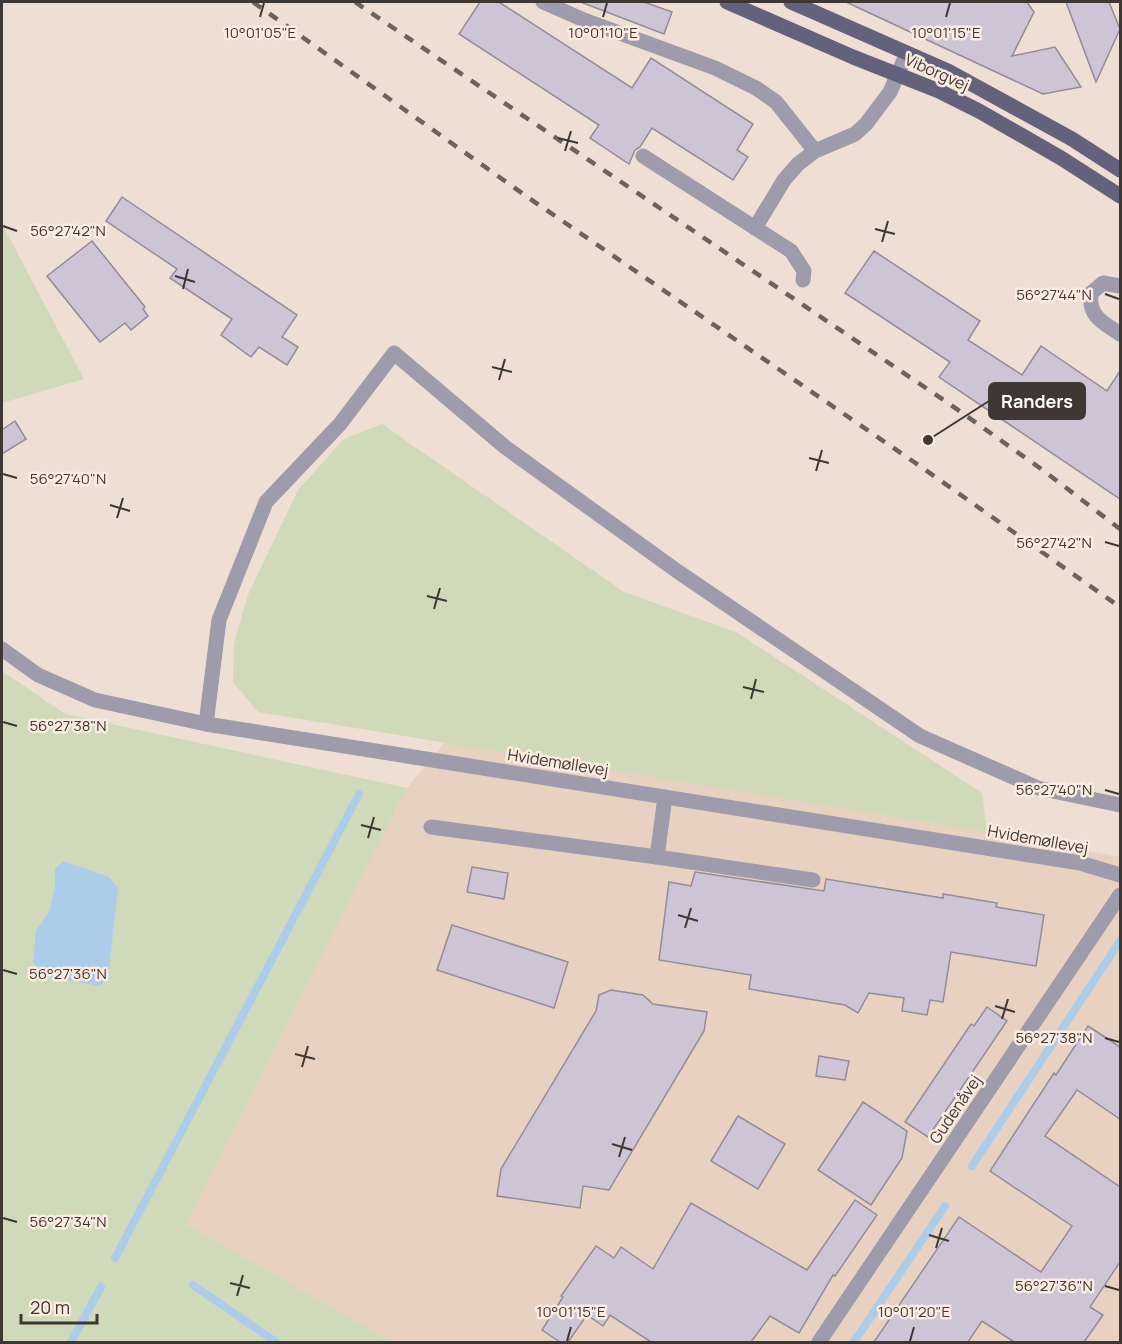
<svg xmlns="http://www.w3.org/2000/svg" width="1122" height="1344" viewBox="0 0 1122 1344" font-family="Manrope,sans-serif">
	<style>
		.built { fill: #e9d1c2 }
		.green { fill: #d0d9ba }
		.water { fill: #accde9 }
		.lines { fill: none; stroke-linecap: round; stroke-linejoin: round }
		.stream { stroke: #accde9; stroke-width: 8 }
		.building { fill: #cdc5d5; stroke: #938b9a; stroke-width: 1.5 }
		.minor { stroke: #9d9bac; stroke-width: 15 }
		.major { stroke: #64617d; stroke-width: 15 }
		.rail { stroke: #6c625d; stroke-width: 4.5; stroke-dasharray: 10 10; stroke-linecap: butt }
		.ticks { fill: none; stroke: #3e3733; stroke-width: 2 }
		.labels { text-anchor: middle; stroke-width: 5; stroke-linejoin: round; paint-order: stroke }
		.street-label { font-size: 16px; fill: #3e3733; stroke: #fcebe0 }
		.ticks-label { font-size: 15px; text-anchor: middle; fill: #3e3733; stroke: #fcebe0; stroke-width: 5; stroke-linejoin: round; paint-order: stroke }
		.leader { fill: none; stroke: #3e3733; stroke-width: 2 }
		.callout-dot { fill: #3e3733; stroke: #fcebe0; stroke-width: 2 }
		.callout { fill: #3e3733; stroke: #3e3733; stroke-width: 2 }
		.callout-label { font-size: 18px; text-anchor: middle; font-weight: bold; fill: #fff }
	</style>
	<rect width="100%" height="100%" fill="#efded3"/>
	<!-- built -->
	<polygon class="built" points="445,742 987,832 1120,857 1120,1342 393,1342 186,1224 407,788"/>
	<!-- green -->
	<g class="green">
		<polygon points="2,224 84,379 2,403"/>
		<polygon points="382,424 624,592 736,632 982,793 987,832 258,712 233,682 234,644 247,597 298,490 344,439"/>
		<polygon points="2,671 65,714 407,788 186,1224 393,1342 2,1342"/>
	</g>
	<!-- water -->
	<polygon class="water" points="63,861 109,877 118,888 108,979 99,986 44,976 33,962 36,931 50,910 55,886 55,869"/>
	<g class="lines">
		<!-- stream -->
		<g class="stream">
			<polyline points="972,1166 1120,941"/>
			<polyline points="115,1258 359,794"/>
			<polyline points="193,1285 276,1342"/>
			<polyline points="71,1342 101,1287"/>
			<polyline points="854,1342 945,1206"/>
		</g>
	</g>
	<!-- building -->
	<g class="building">
		<polygon points="480,2 499,2 632,88 651,58 753,124 737,150 748,157 733,180 652,128 640,147 635,150 629,164 590,138 599,125 459,34"/>
		<polygon points="584,2 644,2 672,12 664,34 583,3"/>
		<polygon points="846,2 1027,2 1034,12 1012,56 1055,47 1081,87 1043,94"/>
		<polygon points="1066,2 1109,2 1120,29 1096,82"/>
		<polygon points="122,197 297,315 282,337 298,347 287,365 259,347 251,357 221,335 232,319 170,278 177,269 106,221"/>
		<polygon points="92,241 145,307 143,309 148,316 131,330 125,323 100,342 47,276"/>
		<polygon points="874,251 980,321 968,340 1022,375 1041,346 1107,391 1120,371 1120,499 939,377 950,362 845,293"/>
		<polygon points="15,421 26,439 2,454 2,430"/>
		<polygon points="472,867 508,873 504,899 467,892"/>
		<polygon points="695,872 824,891 826,879 943,898 943,894 997,903 996,907 1044,915 1036,966 951,952 943,1002 930,1000 927,1015 902,1011 904,998 869,993 858,1013 845,1005 749,989 751,975 659,960 669,882 691,886"/>
		<polygon points="452,925 568,962 554,1008 437,970"/>
		<polygon points="611,990 643,995 653,1004 707,1012 704,1031 609,1190 583,1186 580,1208 497,1196 501,1169 596,1011 599,995"/>
		<polygon points="987,1007 1007,1021 928,1137 905,1122 971,1024 974,1026"/>
		<polygon points="1088,1026 1120,1047 1120,1119 1077,1090 1045,1136 1120,1187 1120,1262 1090,1307 1103,1315 1084,1342 1014,1342 982,1321 968,1342 874,1342 959,1217 1041,1272 1072,1226 990,1171 1054,1073 1056,1075"/>
		<polygon points="819,1056 849,1061 845,1080 816,1076"/>
		<polygon points="863,1102 907,1131 902,1158 871,1205 818,1170"/>
		<polygon points="738,1116 785,1144 758,1189 711,1161"/>
		<polygon points="855,1200 877,1215 835,1276 833,1275 799,1333 770,1316 751,1342 651,1342 610,1315 603,1326 587,1315 568,1342 560,1342 542,1330 563,1297 561,1296 596,1246 614,1258 621,1247 653,1269 691,1203 807,1270"/>
	</g>
	<g class="lines">
		<!-- minor -->
		<g class="minor">
			<polyline points="543,2 584,20 715,68 756,88 776,102 815,151"/>
			<polyline points="643,156 791,251 804,271 803,280"/>
			<polyline points="755,228 784,180 798,164 815,151 855,134 866,124 890,92 907,53"/>
			<path d="M1120,286L1103,283L1091,293C1088,317 1103,322 1120,334"/>
			<polyline points="2,649 38,675 95,700 206,724 1080,863 1120,875"/>
			<polyline points="206,724 219,620 266,502 340,424 394,353 505,447 677,571 920,736 1038,788 1120,805"/>
			<polyline points="431,827 657,857 665,797"/>
			<polyline points="657,857 813,880"/>
			<polyline points="819,1342 1120,895"/>
		</g>
		<!-- major -->
		<g class="major">
			<polyline points="727,2 853,57 939,91 979,111 1061,158 1120,196"/>
			<polyline points="791,2 948,71 1072,139 1120,170"/>
		</g>
		<!-- rail -->
		<g class="rail">
			<polyline points="253,2 526,196 914,462 1120,607"/>
			<polyline points="355,2 951,405 1044,471 1120,529"/>
		</g>
	</g>
	<!-- ticks -->
	<path class="ticks" d="M260,17L264,3M603,17L607,3M946,17L950,3M558,138L578,143M565,151L571,131M3,226L17,231M875,229L895,234M882,242L888,221M175,276L195,282M183,289L188,269M1105,294L1119,299M492,367L512,372M499,380L505,359M809,458L829,463M816,471L822,450M3,474L17,478M110,505L130,511M117,518L123,498M1105,542L1119,546M427,596L447,601M434,609L440,588M743,687L764,692M751,699L756,679M3,722L17,726M1105,790L1119,794M361,825L381,830M368,838L374,817M678,915L698,921M685,928L691,908M3,970L17,974M995,1006L1015,1012M1002,1019L1008,999M1105,1038L1119,1042M295,1054L315,1059M302,1067L308,1046M612,1144L632,1150M619,1157L625,1137M3,1218L17,1222M929,1235L949,1241M936,1248L942,1228M230,1283L250,1288M1105,1286L1119,1290M237,1296L243,1275M567,1341L571,1327M910,1341L914,1327"/>
	<g class="labels">
		<!-- street labels -->
		<g class="street-label">
			<text transform="translate(937 72) rotate(24)" y="6">Viborgvej</text>
			<text transform="translate(558 762) rotate(9)" y="6">Hvidemøllevej</text>
			<text transform="translate(1038 839) rotate(10)" y="6">Hvidemøllevej</text>
			<text transform="translate(955 1109) rotate(-56)" y="6">Gudenåvej</text>
		</g>
	</g>
	<g class="ticks-label">
		<text x="260" y="38">10°01'05"E</text>
		<text x="603" y="38">10°01'10"E</text>
		<text x="946" y="38">10°01'15"E</text>
		<text x="68" y="236">56°27'42"N</text>
		<text x="1054" y="300">56°27'44"N</text>
		<text x="68" y="484">56°27'40"N</text>
		<text x="1054" y="548">56°27'42"N</text>
		<text x="68" y="731">56°27'38"N</text>
		<text x="1054" y="795">56°27'40"N</text>
		<text x="68" y="979">56°27'36"N</text>
		<text x="1054" y="1043">56°27'38"N</text>
		<text x="68" y="1227">56°27'34"N</text>
		<text x="1054" y="1291">56°27'36"N</text>
		<text x="571" y="1317">10°01'15"E</text>
		<text x="914" y="1317">10°01'20"E</text>
	</g>
	<!-- callouts -->
	<path class="leader" d="M928 440L989 401"/>
	<circle class="callout-dot" cx="928" cy="440" r="6"/>
	<rect class="callout" x="989" y="383" width="96" height="36" rx="6"/>
	<g class="callout-label">
		<text x="1037" y="408">Randers</text>
	</g>
	<!-- border -->
	<rect width="1122" height="1344" fill="none" stroke="#3e3733" stroke-width="6"/>
	<!-- scale -->
	<path d="M21 1314v9h76v-9" fill="none" stroke="#3e3733" stroke-width="3"/>
	<text x="30" y="1314" font-size="18" fill="#3e3733" stroke="#fcebe0" stroke-width="4.5" paint-order="stroke">20 m</text>
</svg>
